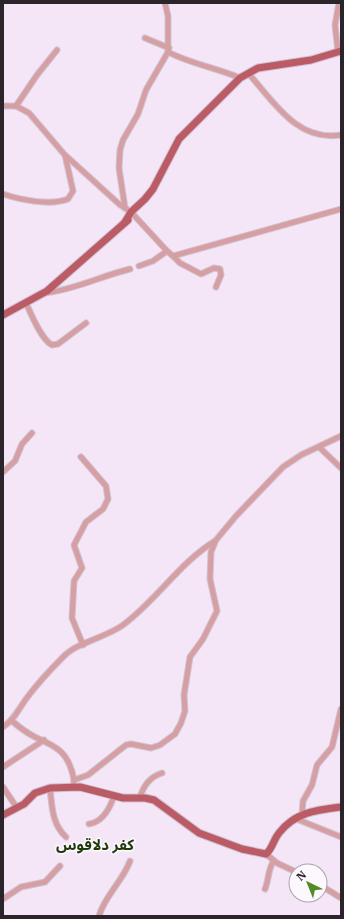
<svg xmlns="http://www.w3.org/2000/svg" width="344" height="919" viewBox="0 0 344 919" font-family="'IBM Plex Serif','Noto Sans Arabic',serif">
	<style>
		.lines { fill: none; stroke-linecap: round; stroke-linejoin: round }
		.minor-casing { stroke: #d1c3d2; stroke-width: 7 }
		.major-casing { stroke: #d1c3d2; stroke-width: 9 }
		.minor { stroke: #d69fa3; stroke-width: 5 }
		.major { stroke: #ba5b66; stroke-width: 7 }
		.labels { text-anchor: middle; stroke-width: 3; stroke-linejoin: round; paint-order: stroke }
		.quarter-label { font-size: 15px; font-weight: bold; fill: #1f3a09; stroke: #fdf7fe }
	</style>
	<rect width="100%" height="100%" fill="#f5e6f7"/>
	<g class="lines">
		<!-- minor casing -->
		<g class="minor-casing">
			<g id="minor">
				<polyline points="145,38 169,48"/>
				<path d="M168,52C191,64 217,68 240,78"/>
				<polyline points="338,52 335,25 339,3"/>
				<path d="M248,73C274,102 297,142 341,135"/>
				<polyline points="3,106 16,106 29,113 64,154 119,204 131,212 167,251 173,256 341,209"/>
				<polyline points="16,106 37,75 57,50"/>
				<path d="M3,194C21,200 50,206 68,199L73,191L65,155"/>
				<polyline points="125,208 119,168 120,150 123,140 138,114 146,90 168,52 168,16 165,3"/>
				<polyline points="173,256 180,263 201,274 214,268 220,269 221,275 216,287"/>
				<polyline points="139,266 153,261 167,251"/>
				<path d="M45,293C74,290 101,276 130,269"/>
				<path d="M26,303C31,314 41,339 52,345L58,344L86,323"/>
				<polyline points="319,447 341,468"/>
				<polyline points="81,457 106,486 108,499 103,509 86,522 74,545 82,568 74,581 72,618 83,645"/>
				<polyline points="3,472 15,461 22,444 32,433"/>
				<path d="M12,721C19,727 27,733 35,737C58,747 69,753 74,780"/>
				<path d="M3,727C14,720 18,710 26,699C37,684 51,669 64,656C78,642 105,638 123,625C157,600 179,563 215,541"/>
				<polyline points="3,767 44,740"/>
				<polyline points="3,787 17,808"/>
				<polyline points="73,787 74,780 88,775 126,745 131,744 151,748 160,745 175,734 181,723 185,711 184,695 190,657 203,639 217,611 210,579 211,552 216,540 236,516 283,467 301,455 341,436"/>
				<path d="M50,788C52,807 52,824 66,837"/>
				<path d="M140,798C143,786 150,777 162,773"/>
				<polyline points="302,814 303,801 312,785 317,765 332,747 341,709"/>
				<polyline points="294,818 341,837"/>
				<path d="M89,824C103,822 110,808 114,796"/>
				<polyline points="266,854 277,863 296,872"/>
				<polyline points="320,885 341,898"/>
				<path d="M265,889C269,880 268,867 274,861"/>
				<polyline points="3,899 21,887 45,882 60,866"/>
				<path d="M99,916C105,895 123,881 130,861"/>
			</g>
		</g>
		<!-- major casing -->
		<g class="major-casing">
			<g id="major">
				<polyline points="125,222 131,212 145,199 153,189 179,139 240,78 258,68 311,60 341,51"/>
				<polyline points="3,315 47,291 128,220"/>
				<path d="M3,815L24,804L35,793L50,788L80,787L123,798H145L154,800L199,833L242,849L266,854C273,848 273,840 279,833C295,812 317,810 341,807"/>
			</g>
		</g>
		<!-- minor -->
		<use href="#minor" class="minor"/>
		<!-- major -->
		<use href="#major" class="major"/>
	</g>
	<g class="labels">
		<!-- quarter labels -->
		<g class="quarter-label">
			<text x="95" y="850">كفر دلاقوس</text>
		</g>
	</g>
	<!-- border -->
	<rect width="344" height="919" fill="none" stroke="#2b252b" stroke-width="8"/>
	<!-- north arrow -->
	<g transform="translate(308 883) rotate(317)"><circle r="19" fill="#fdf7fe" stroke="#a9a3aa"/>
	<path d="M0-3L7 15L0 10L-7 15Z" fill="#528a25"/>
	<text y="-6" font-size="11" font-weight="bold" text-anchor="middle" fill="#2b252b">N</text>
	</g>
</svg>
